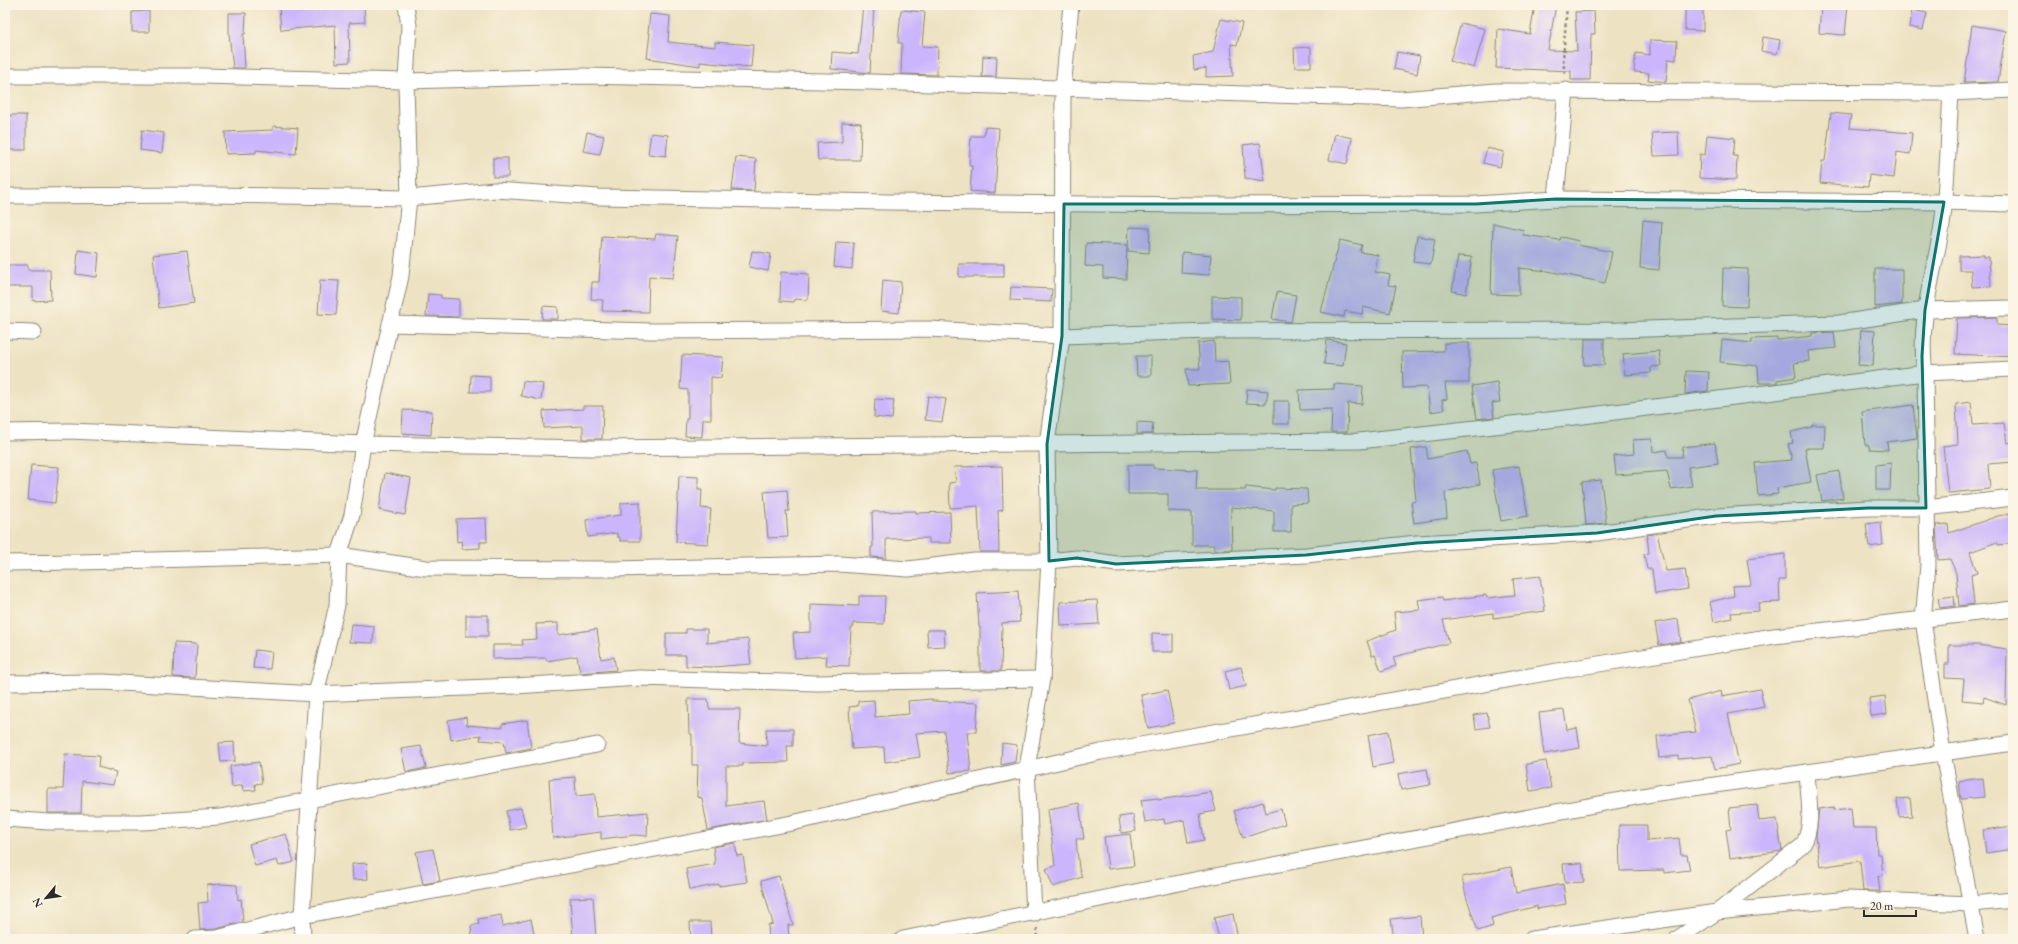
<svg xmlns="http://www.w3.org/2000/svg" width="2018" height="944" viewBox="0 0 2018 944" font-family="'EB Garamond',serif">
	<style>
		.building { fill: #cbb5fc }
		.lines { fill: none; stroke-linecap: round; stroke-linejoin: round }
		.minor-casing { stroke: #8c8777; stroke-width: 17 }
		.path { stroke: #8c8777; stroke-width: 2.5; stroke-dasharray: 3 3; stroke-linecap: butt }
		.minor { stroke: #fff; stroke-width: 15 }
		.marked { fill: #0f766e; fill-opacity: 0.2; stroke: #0f766e; stroke-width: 3; stroke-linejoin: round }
	</style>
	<rect width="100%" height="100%" fill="#fcf5e5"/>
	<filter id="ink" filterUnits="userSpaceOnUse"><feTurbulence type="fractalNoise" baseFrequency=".025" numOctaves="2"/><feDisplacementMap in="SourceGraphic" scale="8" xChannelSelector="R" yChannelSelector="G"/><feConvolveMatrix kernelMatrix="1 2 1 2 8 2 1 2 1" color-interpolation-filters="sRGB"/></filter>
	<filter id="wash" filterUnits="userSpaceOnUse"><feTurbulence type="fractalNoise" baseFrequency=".012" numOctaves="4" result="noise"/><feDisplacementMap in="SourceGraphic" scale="16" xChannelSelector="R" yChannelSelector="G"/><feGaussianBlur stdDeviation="0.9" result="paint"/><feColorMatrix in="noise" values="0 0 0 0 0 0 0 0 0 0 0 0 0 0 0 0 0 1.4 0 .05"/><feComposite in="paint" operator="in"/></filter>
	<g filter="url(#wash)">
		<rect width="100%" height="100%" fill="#ede3c3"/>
		<g id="blocks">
			<!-- building -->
			<g class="building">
				<polygon points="306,5 364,5 365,22 349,23 350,62 336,63 335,25 281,30 279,7"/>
				<polygon points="863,5 874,6 870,73 831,69 832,52 858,54"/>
				<polygon points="1535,5 1556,5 1548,50 1577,51 1575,12 1594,11 1595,34 1591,34 1590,80 1571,80 1571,71 1496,68 1498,29 1530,34"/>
				<polygon points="1685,5 1703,5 1703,31 1685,30"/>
				<polygon points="1821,5 1848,5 1845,35 1819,33"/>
				<polygon points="901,10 925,12 922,46 938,47 937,75 901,74 902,43 898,43"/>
				<polygon points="1912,10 1927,13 1923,30 1909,27"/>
				<polygon points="149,11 149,32 132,32 132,12"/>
				<polygon points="229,13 246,13 245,34 243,34 245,68 233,68 229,34"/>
				<polygon points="650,14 670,16 668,42 715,47 715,42 753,45 751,67 700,62 700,66 647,58 650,33 648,33"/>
				<polygon points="1221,19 1242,23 1237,45 1231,44 1233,76 1206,77 1206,68 1194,70 1193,56 1213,52"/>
				<polygon points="1461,23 1485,29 1474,68 1450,61"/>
				<polygon points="1972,25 2006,31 1998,82 1964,83"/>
				<polygon points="1763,37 1780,40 1777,54 1761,51"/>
				<polygon points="1650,40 1677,41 1676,60 1668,59 1666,82 1648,80 1649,73 1634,72 1636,53 1650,55"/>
				<polygon points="1311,47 1311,67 1295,67 1294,48"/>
				<polygon points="1397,52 1420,56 1417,74 1394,69"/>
				<polygon points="983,56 997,57 996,77 982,77"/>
				<polygon points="1831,113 1851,115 1849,128 1912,133 1910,154 1897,152 1894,178 1869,175 1868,187 1820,183 1822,161 1825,161"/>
				<rect x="10" y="115" width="16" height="35"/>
				<polygon points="842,122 861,123 860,160 818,160 817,143 842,142"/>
				<polygon points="273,126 298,128 296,154 256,150 256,153 226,154 225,132 273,130"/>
				<polygon points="985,127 999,128 995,193 970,191 972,166 969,166 971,136 984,136"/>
				<polygon points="142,130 164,133 162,153 140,150"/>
				<polygon points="587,132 604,136 600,154 583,151"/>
				<polygon points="1678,132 1679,155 1654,156 1652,133"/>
				<polygon points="651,133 668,135 666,156 648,154"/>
				<polygon points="1335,134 1352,138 1347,164 1329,160"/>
				<polygon points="1707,135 1735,138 1733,156 1737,156 1736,180 1699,178 1700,154 1705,155"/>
				<polygon points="1260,143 1265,181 1245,178 1243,145"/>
				<polygon points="1487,148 1504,152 1500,167 1483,163"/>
				<polygon points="736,157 756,159 754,191 732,190"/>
				<rect x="493" y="158" width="15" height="19"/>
				<polygon points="1643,220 1662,222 1659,270 1640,268"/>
				<polygon points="1493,223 1524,230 1523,235 1560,240 1561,237 1579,241 1578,245 1612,252 1605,283 1548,271 1519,268 1519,295 1491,294"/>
				<polygon points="1129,227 1150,228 1149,253 1128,251"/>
				<polygon points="656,234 678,236 673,278 649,276 648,312 602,311 603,300 591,299 592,282 599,282 602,236 655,239"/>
				<polygon points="1417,236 1435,239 1431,264 1413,262"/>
				<polygon points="1340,240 1362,245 1360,252 1378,255 1375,272 1390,275 1388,285 1396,286 1390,313 1363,307 1362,314 1345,311 1344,317 1321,312"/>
				<polygon points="836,242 854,243 852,269 834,267"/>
				<polygon points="1086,243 1127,245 1126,279 1103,278 1103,267 1085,266"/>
				<polygon points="78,250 99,253 97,277 76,274"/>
				<polygon points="187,251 194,303 159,308 153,255"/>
				<polygon points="752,251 771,254 768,271 749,267"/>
				<polygon points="1182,252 1211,255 1209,275 1181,273"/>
				<polygon points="1984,255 1984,257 1989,257 1991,286 1972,287 1971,270 1959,270 1959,256"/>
				<polygon points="1458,256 1472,257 1466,294 1452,291"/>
				<rect x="959" y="264" width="45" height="13"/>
				<polygon points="5,265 28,265 28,270 50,270 51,300 33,301 33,287 5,287"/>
				<polygon points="1723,268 1748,269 1747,307 1722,306"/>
				<polygon points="1875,269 1902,269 1902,304 1875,307"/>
				<polygon points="781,272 809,274 808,300 794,299 794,302 780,301"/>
				<polygon points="320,280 339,281 336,315 318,314"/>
				<polygon points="883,280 901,282 899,313 881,311"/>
				<polygon points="1011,287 1052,289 1051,302 1010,300"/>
				<polygon points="1277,292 1296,295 1291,322 1272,319"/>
				<polygon points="428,294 441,295 441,298 459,299 459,317 426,316"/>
				<polygon points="1212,296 1241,297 1241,320 1212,319"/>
				<polygon points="543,306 558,307 558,319 542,319"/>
				<polygon points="1997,317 1997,325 2013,326 2013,357 1955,354 1957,318"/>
				<polygon points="1861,330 1875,331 1873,366 1858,365"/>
				<polygon points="1834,332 1836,348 1808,351 1809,361 1794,363 1796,377 1777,380 1777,383 1759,383 1758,366 1720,362 1722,340 1752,343 1752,339 1777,338 1777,340 1812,336 1812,333"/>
				<polygon points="1585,339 1604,339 1604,365 1584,365"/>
				<polygon points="1327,340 1346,343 1343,366 1324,364"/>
				<polygon points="1214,341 1215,362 1228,361 1230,384 1188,386 1186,369 1200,369 1198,343"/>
				<polygon points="1444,343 1469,343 1469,383 1445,383 1447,399 1442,400 1444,410 1430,412 1427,387 1403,388 1402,352 1444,351"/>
				<polygon points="1659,351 1661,366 1651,367 1651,373 1625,375 1623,354"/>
				<polygon points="682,355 723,357 721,378 711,377 711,419 703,419 702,437 685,436 686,419 688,419 688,390 680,389"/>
				<polygon points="1136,356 1151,356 1151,376 1137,376"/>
				<polygon points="1686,371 1709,372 1708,391 1685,394"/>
				<polygon points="471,375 490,376 490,392 470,392"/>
				<polygon points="523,381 543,384 541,400 521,396"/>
				<polygon points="1497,382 1500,402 1492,403 1494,417 1477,419 1472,386"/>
				<polygon points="1334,384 1363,386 1362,404 1348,403 1347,432 1331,432 1332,409 1300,410 1299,390 1334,389"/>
				<polygon points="1247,389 1268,391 1266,404 1246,403"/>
				<polygon points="928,396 946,399 942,422 925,420"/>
				<polygon points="875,399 894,400 892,419 874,417"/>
				<rect x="1274" y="401" width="15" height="23"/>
				<polygon points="1971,402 1973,425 2004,423 2007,443 2013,442 2013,462 1988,464 1990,489 1948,493 1943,446 1958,444 1956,404"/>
				<polygon points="1913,405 1917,438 1887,442 1888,450 1869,449 1869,445 1865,445 1862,412"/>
				<polygon points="583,406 603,406 602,439 583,439 583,426 544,428 543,411 583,409"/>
				<polygon points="403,410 432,411 431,435 402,433"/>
				<polygon points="1137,422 1153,423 1152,434 1137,434"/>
				<polygon points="1812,425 1825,425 1824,448 1805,448 1811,482 1777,488 1778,494 1758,496 1755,463 1792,460 1788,444 1793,443 1791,432 1812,427"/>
				<polygon points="1652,439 1653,452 1667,450 1668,457 1682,457 1683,447 1715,443 1718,463 1688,467 1692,486 1671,489 1667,471 1616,475 1614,456 1634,454 1633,440"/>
				<polygon points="1426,447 1428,459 1467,451 1470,464 1476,463 1480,484 1445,492 1447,518 1414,523 1411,502 1416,501 1411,449"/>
				<polygon points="1891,463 1890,490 1876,490 1876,465"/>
				<polygon points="31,465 59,467 55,503 28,500"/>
				<polygon points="1128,465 1153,465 1153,468 1197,470 1196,490 1245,490 1246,487 1275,490 1275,488 1307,489 1308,503 1291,504 1291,532 1274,532 1274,511 1231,507 1232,550 1214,550 1214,545 1192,545 1192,512 1168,511 1168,494 1128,494"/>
				<polygon points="1002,466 1003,510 998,511 999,552 980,552 978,506 950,508 949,483 956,482 954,467"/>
				<polygon points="1519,466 1528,516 1501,521 1492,470"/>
				<polygon points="1839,471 1843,498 1822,501 1817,475"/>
				<polygon points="385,473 411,478 405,515 379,510"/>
				<polygon points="679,476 698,477 698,489 702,489 701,508 711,509 708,544 676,542"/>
				<polygon points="1601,480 1606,523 1586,525 1582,482"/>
				<polygon points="787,490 789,511 786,511 788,537 768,538 764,492"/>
				<polygon points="640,502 640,541 620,541 620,537 617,537 617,533 588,537 586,520 621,515 621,503"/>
				<polygon points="916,511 916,513 950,512 951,543 929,543 929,538 886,539 886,558 871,557 871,547 873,547 872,512"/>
				<polygon points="2013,513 2013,543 1998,545 1997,542 1970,552 1977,573 1971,575 1974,604 1959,606 1956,573 1950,559 1938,560 1936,525 1948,524 1949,533 1998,516"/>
				<polygon points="486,518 487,542 480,542 480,548 462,549 461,541 457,542 456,519"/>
				<polygon points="1881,522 1883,545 1869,547 1866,524"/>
				<polygon points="1657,533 1666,571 1685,569 1688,589 1655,594 1652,569 1647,569 1644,554 1649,553 1647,535"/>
				<polygon points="1785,554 1785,580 1779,580 1780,602 1758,603 1759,611 1731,613 1732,618 1714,622 1710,602 1734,596 1733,586 1751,585 1747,559"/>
				<polygon points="1540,576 1545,611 1493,618 1493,613 1443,620 1449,643 1393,657 1396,666 1381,671 1375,655 1372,656 1367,641 1396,630 1394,612 1420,610 1418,600 1442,597 1443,601 1486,595 1487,598 1515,595 1513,579"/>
				<polygon points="1018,591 1020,622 1002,623 1001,671 980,671 980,627 979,627 977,593"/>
				<polygon points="859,596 885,596 884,624 853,623 853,628 851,628 849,666 826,665 827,656 795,658 793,633 811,632 811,604 859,606"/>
				<polygon points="1954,596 1955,606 1940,608 1938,598"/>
				<polygon points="1097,600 1099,624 1061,626 1060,602"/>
				<rect x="466" y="615" width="22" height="21"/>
				<polygon points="1678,619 1681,642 1659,645 1655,623"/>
				<polygon points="558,623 558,635 597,629 601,659 614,657 616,670 580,673 577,656 547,661 546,658 493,659 493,645 523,645 522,640 537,639 536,624"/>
				<polygon points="351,624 374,626 373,643 349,642"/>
				<polygon points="686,629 707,629 707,643 748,639 751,664 713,667 686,666 686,655 666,655 666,633 686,633"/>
				<polygon points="927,630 944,630 945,646 928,647"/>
				<polygon points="1152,633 1173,634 1173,652 1152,652"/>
				<polygon points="174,643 197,644 195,678 173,677"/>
				<polygon points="1949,645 1978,645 2007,649 2006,705 1984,697 1983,702 1962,700 1964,679 1945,678 1945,664 1949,664"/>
				<polygon points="255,650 272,652 270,669 253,668"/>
				<polygon points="1241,667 1246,686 1229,690 1225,671"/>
				<polygon points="1760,689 1764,707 1728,714 1739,764 1715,769 1712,756 1678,759 1678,756 1659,758 1657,736 1696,732 1688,700 1721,691 1722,696"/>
				<polygon points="1167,690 1174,723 1148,728 1141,695"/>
				<polygon points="1885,696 1887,714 1871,716 1869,698"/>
				<polygon points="688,699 708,699 709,709 740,709 739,743 767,746 766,729 793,729 793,746 787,746 788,762 743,763 743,766 726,766 726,806 764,801 767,819 708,830 702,798 697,797 698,765 692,765 692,734 689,734"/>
				<polygon points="932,699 932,701 978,703 976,732 967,732 971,771 949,773 944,731 916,733 920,757 885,762 884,747 852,749 849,707 858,706 858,701 874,700 875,717 909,714 908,701"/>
				<polygon points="1564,710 1567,730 1577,728 1580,748 1544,754 1539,713"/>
				<polygon points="1487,713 1490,727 1476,729 1474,715"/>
				<polygon points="466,717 467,725 502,728 502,724 527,720 531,748 506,753 504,742 480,740 481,735 451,740 448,720"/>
				<polygon points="1388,731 1393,763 1373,767 1368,735"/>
				<polygon points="234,742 235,761 221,762 219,743"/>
				<polygon points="1002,743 1017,745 1015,762 1001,765"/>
				<polygon points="421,746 426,768 406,772 401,749"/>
				<polygon points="65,754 99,756 98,767 116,772 113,785 82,781 81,813 48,813 48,789 63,789"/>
				<polygon points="1546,761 1551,788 1530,791 1526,764"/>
				<polygon points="259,762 262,783 255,784 256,790 243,791 242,785 232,787 230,766"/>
				<polygon points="1427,769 1430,785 1401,790 1398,774"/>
				<polygon points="575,777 576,796 595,794 596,817 648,812 647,836 634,835 601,839 601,832 553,838 549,779"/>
				<polygon points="1983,778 1985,797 1961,799 1959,781"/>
				<polygon points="1211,792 1216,811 1200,814 1204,840 1188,843 1184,820 1165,824 1164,819 1145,822 1141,800 1158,798 1158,800"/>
				<polygon points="1910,798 1912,816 1899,817 1897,799"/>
				<polygon points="1263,802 1266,813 1281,809 1285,824 1243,838 1234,811"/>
				<polygon points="1079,803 1084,839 1076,839 1079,869 1082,877 1053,887 1046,869 1055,866 1048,809"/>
				<polygon points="1757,805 1759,821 1777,819 1782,851 1730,858 1726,830 1731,829 1729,808"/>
				<polygon points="1834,807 1834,810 1851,808 1853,828 1876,828 1877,854 1881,854 1883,876 1878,876 1880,891 1863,891 1860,861 1820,867 1816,836 1819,809"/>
				<polygon points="521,808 526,827 510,830 506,811"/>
				<polygon points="1133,815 1136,831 1121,833 1119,817"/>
				<polygon points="1619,825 1647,825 1647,841 1679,838 1681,855 1687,855 1690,870 1664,873 1664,870 1620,871"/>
				<polygon points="2013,826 2013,849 1986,853 1983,830"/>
				<polygon points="286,834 294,862 279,866 277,860 255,866 249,844"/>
				<polygon points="1130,834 1134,866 1108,869 1104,837"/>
				<polygon points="735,843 737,856 743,855 747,882 719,886 719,884 690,890 686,869 715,864 713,847"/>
				<polygon points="433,849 440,881 423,884 416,852"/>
				<polygon points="367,863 368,879 353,880 352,864"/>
				<polygon points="1582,863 1584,882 1565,883 1563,864"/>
				<polygon points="1511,867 1516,893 1563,884 1566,904 1537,909 1537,906 1491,918 1493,926 1478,931 1466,896 1462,877"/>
				<polygon points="779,876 793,925 788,925 789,939 769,939 768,925 773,924 761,881"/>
				<polygon points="221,884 237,885 238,900 241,899 243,922 216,929 200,930 198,903 208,902 207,885"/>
				<polygon points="593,897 596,939 573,939 570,898"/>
				<polygon points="1233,914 1238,939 1219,939 1214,918"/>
				<polygon points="501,915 503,926 531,919 535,939 472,939 471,926 479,924 478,919"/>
				<polygon points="1420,916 1422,939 1394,939 1391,919"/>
				<polygon points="690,922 710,922 711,939 691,939"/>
			</g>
		</g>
	</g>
	<g filter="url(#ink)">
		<use href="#blocks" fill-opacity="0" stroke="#8c8777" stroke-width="1"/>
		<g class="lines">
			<!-- minor casing -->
			<g class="minor-casing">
				<g id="minor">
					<polyline points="5,76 203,76 406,81 583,76 871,82 1401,99 1496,91 1951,93 2013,90"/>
					<path d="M1951,93C1948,139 1948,187 1941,232C1932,279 1918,325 1925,373L1928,565L1923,620L1943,753L1977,939"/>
					<polyline points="5,196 211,195 409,198 495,190 599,197 889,202 1200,205 1476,204 1556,199 1944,202 2013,204"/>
					<polyline points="1556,199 1566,90"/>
					<polyline points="390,324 652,331 928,329 1062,336 1209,331 1618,330 1733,326 1839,323 1925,310 2013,308"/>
					<polyline points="5,331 34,332"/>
					<polyline points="5,432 70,431 363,444 592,448 1359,441 1575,417 1925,373 2013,369"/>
					<polyline points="5,563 80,562 339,555 426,568 614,569 839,564 908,569 975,561 1049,561 1077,558 1116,564 1306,555 1417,543 1597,533 1716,516 1868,508 1926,508 2013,498"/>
					<polyline points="5,683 103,682 316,694 515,686 640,678 817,683 1042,679"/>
					<polyline points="5,819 49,822 142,822 220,817 597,745"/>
					<polyline points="1034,914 1027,768 1042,679 1049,561 1047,444 1062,336 1063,89 1071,5"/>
					<polyline points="195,939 217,938 302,916 792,823 1101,752 1580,667 1774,636 2013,609"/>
					<polyline points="303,939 302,916 316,694 337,605 339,555 352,515 363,444 401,276 409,198 406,81 409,26 406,5"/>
					<polyline points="903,939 1209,877 1658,793 2013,743"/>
					<polyline points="1532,939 1717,912 1849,899 1972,904 2013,900"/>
					<path d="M1677,939L1717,912L1802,846C1815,827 1808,795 1807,772"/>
				</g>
			</g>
			<!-- path -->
			<g class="path">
				<polyline points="1565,74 1563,60 1567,5"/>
				<polyline points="1037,928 1038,939"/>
			</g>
			<!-- minor -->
			<use href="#minor" class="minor"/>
		</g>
	</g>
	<!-- marked area -->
	<path class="marked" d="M1556,199L1944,202L1925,310L1922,356L1926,508H1868L1716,516L1597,533L1417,543L1306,555L1116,564L1077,558L1049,561L1047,444L1062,336L1064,204H1476Z"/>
	<!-- margin -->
	<rect width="2018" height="944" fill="none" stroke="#fcf5e5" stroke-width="20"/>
	<!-- north arrow -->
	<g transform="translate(46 898) rotate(241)" stroke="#fcf5e5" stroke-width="3" paint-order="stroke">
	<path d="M0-3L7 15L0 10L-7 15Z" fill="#2b2b2b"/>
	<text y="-6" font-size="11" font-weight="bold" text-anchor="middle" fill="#2b2b2b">N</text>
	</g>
	<!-- scale -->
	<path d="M1864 910v6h52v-6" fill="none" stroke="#2b2b2b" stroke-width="2"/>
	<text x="1870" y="910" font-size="12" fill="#2b2b2b" stroke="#fcf5e5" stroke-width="3" paint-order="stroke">20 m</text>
</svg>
